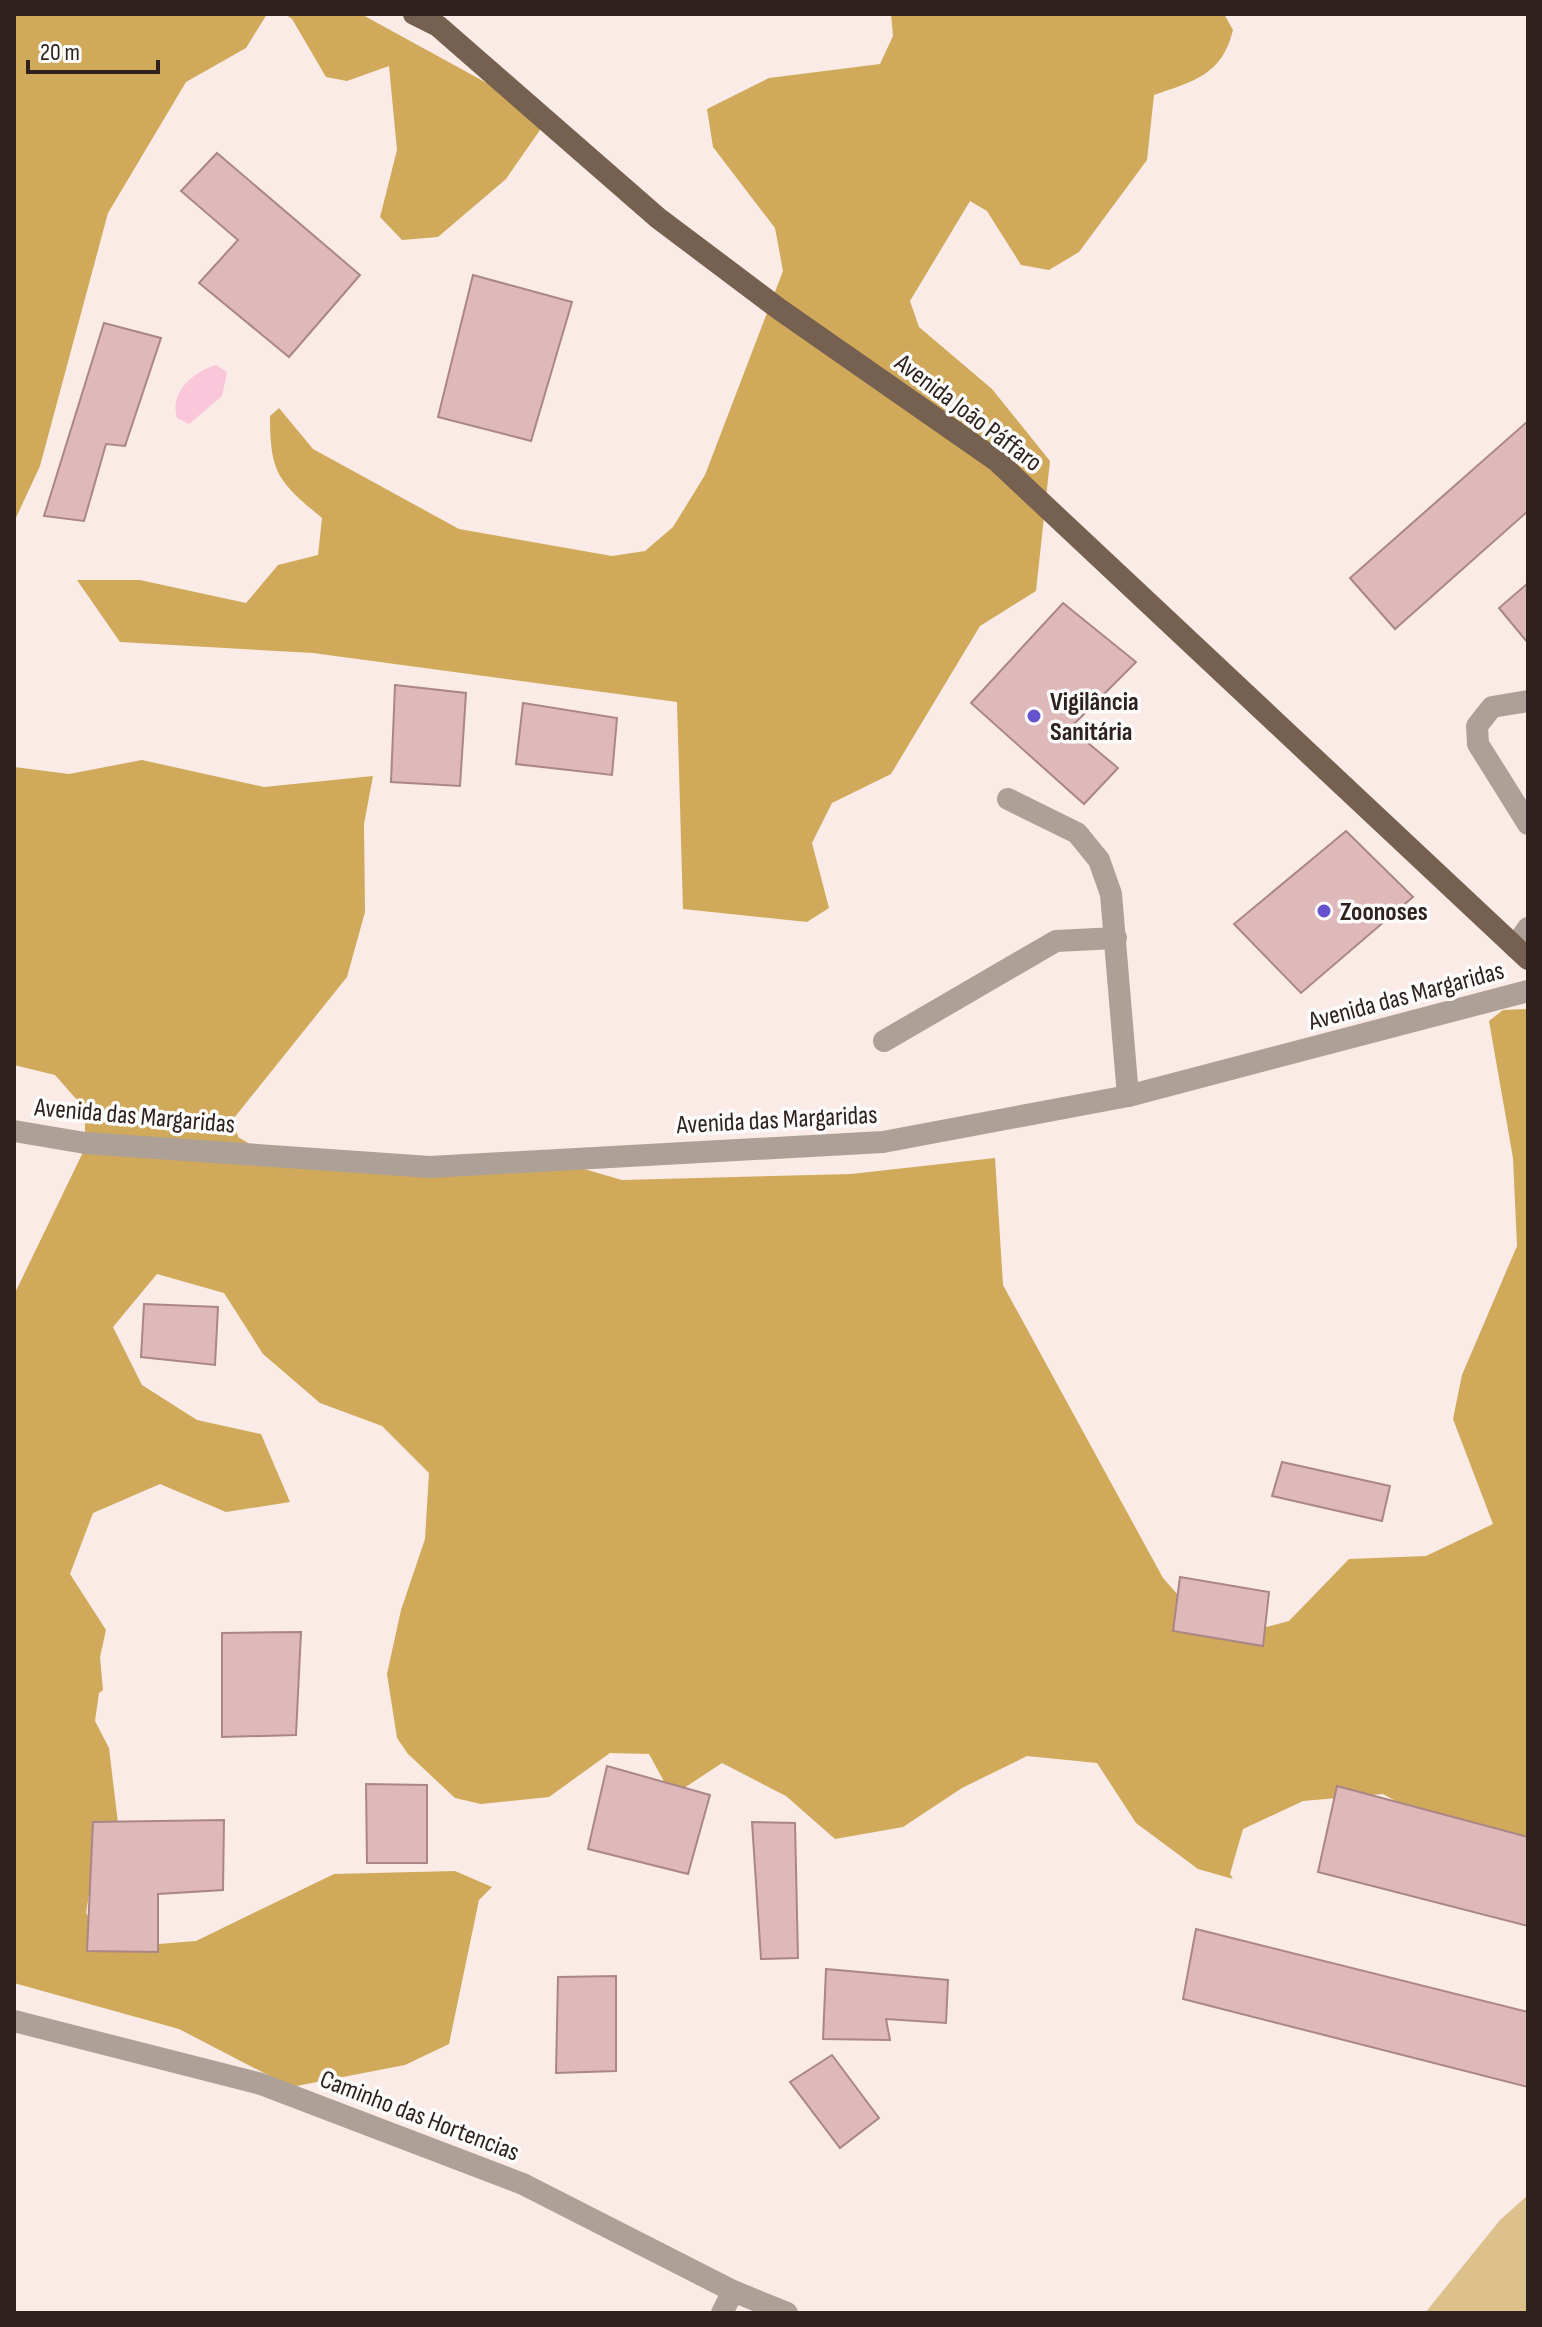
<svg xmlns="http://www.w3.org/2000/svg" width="1542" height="2327" viewBox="0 0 1542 2327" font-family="'Sofia Sans Condensed',sans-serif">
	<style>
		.green { fill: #dcc18d }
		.forest { fill: #d0a95b }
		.water { fill: #fac6da }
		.building { fill: #dfb8ba; stroke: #aa8687; stroke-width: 2 }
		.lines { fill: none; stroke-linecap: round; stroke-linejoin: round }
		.service { stroke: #ada197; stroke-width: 22 }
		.minor { stroke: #ada197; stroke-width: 22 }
		.primary { stroke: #766150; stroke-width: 22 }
		.poi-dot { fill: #6453cc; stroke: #fcfcfc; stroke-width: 3 }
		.labels { text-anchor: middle; stroke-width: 7; stroke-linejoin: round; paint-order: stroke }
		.street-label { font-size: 26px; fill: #2f221e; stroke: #fcfcfc }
		.poi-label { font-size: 26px; font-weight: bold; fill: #2f221e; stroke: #fcfcfc; text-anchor: start }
	</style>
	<rect width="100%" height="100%" fill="#faebe6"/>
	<!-- green -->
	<polygon class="green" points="1528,2195 1528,2313 1425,2313 1500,2220"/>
	<!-- forest -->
	<g class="forest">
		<polygon points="14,14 267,14 246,48 186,82 108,213 40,466 14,522"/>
		<polygon points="285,14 361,14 549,117 506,179 438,237 402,240 380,217 397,150 389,66 347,81 326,77 292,19"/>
		<path d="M891,14H1224L1233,30C1222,75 1194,81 1154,95L1147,160L1079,252L1049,270L1021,265L987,211L970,201L910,301L919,327L992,389L1050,461L1036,591L980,626L891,774L832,803L812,843L829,908L807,922L683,909L677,702L313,653L120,642L77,580H140L246,603L278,565L318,555L322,518C279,482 270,474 270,416L279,408L313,449L459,529L612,556L645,551L673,527L705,475L783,271L775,228L713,147L707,109L769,78L880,64L893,36Z"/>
		<polygon points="142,760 264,787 373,776 364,824 365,912 347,977 234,1118 238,1137 270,1156 553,1160 622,1180 851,1174 995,1158 1003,1285 1163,1578 1202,1622 1236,1635 1289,1621 1349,1559 1426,1556 1493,1524 1453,1419 1462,1375 1517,1246 1513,1158 1489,1021 1503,1010 1528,1009 1528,1864 1494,1856 1383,1794 1303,1801 1243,1829 1230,1874 1233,1879 1198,1869 1136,1823 1097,1763 1027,1756 962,1788 903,1827 835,1839 786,1796 722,1763 672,1796 649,1754 610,1753 549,1797 481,1804 455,1798 408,1754 397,1738 387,1674 401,1610 425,1539 429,1473 382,1426 320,1403 263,1354 224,1293 157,1274 113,1327 142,1385 197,1420 261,1434 290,1502 226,1512 160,1484 93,1513 70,1574 106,1630 100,1657 103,1690 99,1693 95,1721 109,1748 120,1840 95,1858 86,1913 108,1948 196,1941 334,1874 455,1871 492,1887 479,1900 449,2044 405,2065 291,2087 179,2029 14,1983 14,1295 85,1148 85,1109 55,1075 14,1065 14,767 69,774"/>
	</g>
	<!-- water -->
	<path class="water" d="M216,365L227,372L222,396L189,424L177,418C169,392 193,372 216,365Z"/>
	<!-- building -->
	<g class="building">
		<polygon points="217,153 360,275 289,357 199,283 238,240 181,191"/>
		<polygon points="473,275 572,302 531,441 438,417"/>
		<polygon points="104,323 161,338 125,446 106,444 84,521 44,516"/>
		<polygon points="1528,421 1528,511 1395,629 1350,578"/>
		<polygon points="1528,583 1528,643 1499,608"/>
		<polygon points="1063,603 1136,662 1070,728 1118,768 1084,804 971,703"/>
		<polygon points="395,685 466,693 460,786 391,782"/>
		<polygon points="523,703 617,718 612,775 516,764"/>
		<polygon points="1346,831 1413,897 1301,993 1234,924"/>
		<polygon points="144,1304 218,1307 215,1365 141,1357"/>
		<polygon points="1282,1462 1390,1486 1382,1521 1272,1496"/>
		<polygon points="1180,1577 1269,1592 1263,1646 1173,1631"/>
		<polygon points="301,1632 296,1735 222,1737 222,1633"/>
		<polygon points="607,1766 710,1795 688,1874 588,1849"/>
		<polygon points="366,1784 427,1785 427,1863 367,1863"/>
		<polygon points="1337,1786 1528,1837 1528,1926 1318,1872"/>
		<polygon points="224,1820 223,1890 158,1894 158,1952 87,1951 93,1822"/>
		<polygon points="752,1822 795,1823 798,1958 761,1959"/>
		<polygon points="1196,1929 1528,2012 1528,2087 1183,1999"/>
		<polygon points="826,1969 948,1980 946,2023 886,2019 890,2040 823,2039"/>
		<polygon points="616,1976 616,2071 556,2073 558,1977"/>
		<polygon points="832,2055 879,2118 840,2148 790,2082"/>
	</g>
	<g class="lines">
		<!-- service -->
		<g class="service">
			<polyline points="1528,701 1492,707 1477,726 1478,744 1528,824"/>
			<polyline points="1008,799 1077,833 1099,860 1111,894 1128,1096"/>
			<polyline points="1515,947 1528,928"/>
			<polyline points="884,1041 1056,941 1116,938"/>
			<polyline points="722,2313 733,2291"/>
		</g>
		<!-- minor -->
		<g class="minor">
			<polyline points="14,1131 85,1143 430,1167 883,1142 1128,1096 1528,991"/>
			<polyline points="14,2021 261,2084 523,2184 733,2291 787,2313"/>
		</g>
		<!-- primary -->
		<polyline class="primary" points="414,14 438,26 658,218 779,309 997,461 1528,959"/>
	</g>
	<!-- markers -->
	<g class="poi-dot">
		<circle cx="1034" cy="716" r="8"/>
		<circle cx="1324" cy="911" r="8"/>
	</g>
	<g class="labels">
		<!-- street labels -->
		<g class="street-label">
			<text transform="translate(969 412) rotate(37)" y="9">Avenida João Páffaro</text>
			<text transform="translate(1406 995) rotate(-15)" y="9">Avenida das Margaridas</text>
			<text transform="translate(135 1115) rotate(5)" y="9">Avenida das Margaridas</text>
			<text transform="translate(777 1119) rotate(-3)" y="9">Avenida das Margaridas</text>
			<text transform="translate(420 2115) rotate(21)" y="9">Caminho das Hortencias</text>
		</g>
		<!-- poi labels -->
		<g class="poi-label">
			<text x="1050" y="710">Vigilância<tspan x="1050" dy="30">Sanitária</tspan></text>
			<text x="1340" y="920">Zoonoses</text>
		</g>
	</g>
	<!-- border -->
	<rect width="1542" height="2327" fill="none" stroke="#2f221e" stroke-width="32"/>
	<!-- scale -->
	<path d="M28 60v12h130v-12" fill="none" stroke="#2f221e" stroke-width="4"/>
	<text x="40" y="60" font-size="24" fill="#2f221e" stroke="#fcfcfc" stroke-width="6" paint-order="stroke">20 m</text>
</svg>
